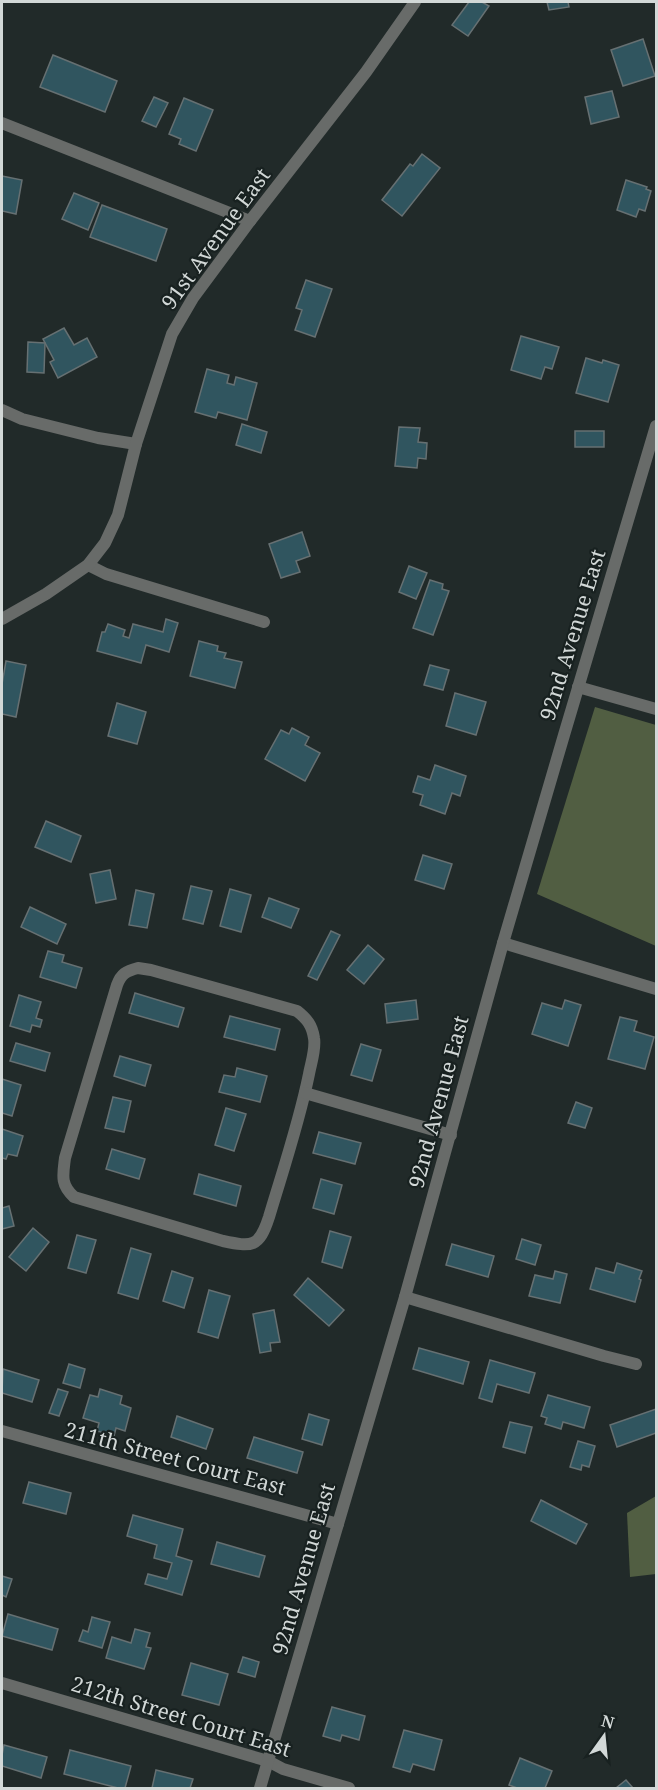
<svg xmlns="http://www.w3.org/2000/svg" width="658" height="1790" viewBox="0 0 658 1790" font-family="'Noto Serif',serif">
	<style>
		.forest { fill: #515e42 }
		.building { fill: #30555f; stroke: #667072; stroke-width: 1.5 }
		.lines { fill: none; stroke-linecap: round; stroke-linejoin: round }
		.minor { stroke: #686b69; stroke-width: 12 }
		.tertiary { stroke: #686b69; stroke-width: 12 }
		.labels { text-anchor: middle; stroke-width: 4.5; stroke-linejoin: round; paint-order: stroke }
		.street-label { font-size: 21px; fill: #d2d8d7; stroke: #182120 }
	</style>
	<rect width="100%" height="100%" fill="#212a29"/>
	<!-- forest -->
	<g class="forest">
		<polygon points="595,707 656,725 656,946 537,894"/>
		<polygon points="656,1496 656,1574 630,1577 627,1513"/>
	</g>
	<!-- building -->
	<g class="building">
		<polygon points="469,2 482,2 489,6 468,36 452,25"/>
		<polygon points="547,2 568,2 569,7 549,10"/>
		<polygon points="643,39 655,76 623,86 611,50"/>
		<polygon points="53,55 117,81 105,112 40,87"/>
		<polygon points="612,91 619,117 591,124 585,97"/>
		<polygon points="154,97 168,103 156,127 142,121"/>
		<polygon points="184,98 213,110 196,151 179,144 181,139 169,134"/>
		<polygon points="422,154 440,168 402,216 382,200 410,164 413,166"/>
		<polygon points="2,176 22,180 16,214 2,211"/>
		<polygon points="626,180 647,187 646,189 651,191 645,211 639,209 636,217 617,210"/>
		<polygon points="74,193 99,203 88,230 62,219"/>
		<polygon points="102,205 167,229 156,261 90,237"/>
		<polygon points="306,280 332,289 315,337 295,330 302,310 296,308"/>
		<polygon points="64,328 74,345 87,338 97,357 58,378 50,362 54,360 43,339"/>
		<polygon points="521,336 559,347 552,369 545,367 541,379 511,370"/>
		<polygon points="28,342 45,343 44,373 27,372"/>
		<polygon points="586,358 602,363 603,360 619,365 608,402 576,393"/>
		<polygon points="207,369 229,375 227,383 234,385 236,377 257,383 247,420 218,412 216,418 195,412"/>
		<polygon points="242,424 267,432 261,453 236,445"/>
		<polygon points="399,427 420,428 418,442 427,443 426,459 418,458 417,468 395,466"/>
		<rect x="575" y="431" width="29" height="16"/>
		<polygon points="302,532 310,556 296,561 300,572 281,578 269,544"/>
		<polygon points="409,566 427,573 416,599 399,592"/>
		<polygon points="430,580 443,584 442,589 449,591 433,635 413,628"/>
		<polygon points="166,619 178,623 169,652 146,645 141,663 97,651 102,632 105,632 108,624 125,630 123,636 129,638 133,624 163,632"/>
		<polygon points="199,641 218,646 217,651 226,653 224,658 242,662 235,688 190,676"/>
		<polygon points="6,661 26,665 16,717 2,714 2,684"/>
		<polygon points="430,665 449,670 443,690 424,685"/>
		<polygon points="455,693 486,702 476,735 446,726"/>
		<polygon points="117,703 146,712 137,744 108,736"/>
		<polygon points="292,728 309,737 305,745 320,753 305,781 265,759 281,730 289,734"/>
		<polygon points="435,765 466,776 460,796 452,793 445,814 420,805 423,795 413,792 418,776 430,780"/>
		<polygon points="46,821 81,836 71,862 35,847"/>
		<polygon points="423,855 452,864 444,889 415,880"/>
		<polygon points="110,870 116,899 96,903 90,874"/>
		<polygon points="191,886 212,891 203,924 183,919"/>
		<polygon points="230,889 251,895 241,932 220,926"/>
		<polygon points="136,890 154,894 147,928 129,925"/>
		<polygon points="269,898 299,909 291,928 262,917"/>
		<polygon points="30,907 66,924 57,944 21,927"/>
		<polygon points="331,931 340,935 317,980 308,976"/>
		<polygon points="368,945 384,959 364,984 347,970"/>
		<polygon points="48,951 64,955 62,962 82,968 76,988 40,977"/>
		<polygon points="135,993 184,1008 178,1027 129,1013"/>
		<polygon points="19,995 41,1002 36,1018 42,1020 40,1027 32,1025 30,1032 10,1026"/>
		<polygon points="416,1000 418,1019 387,1023 385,1004"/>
		<polygon points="565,1000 581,1005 568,1046 532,1034 542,1003 562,1009"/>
		<polygon points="230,1016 280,1029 275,1050 224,1037"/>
		<polygon points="620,1017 637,1021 634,1031 654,1037 645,1069 608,1059"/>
		<polygon points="16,1043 50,1053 45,1071 10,1061"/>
		<polygon points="361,1044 381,1050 372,1081 351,1075"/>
		<polygon points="120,1056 151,1065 145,1086 114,1076"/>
		<polygon points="237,1068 267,1076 260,1102 219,1092 224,1075 235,1077"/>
		<polygon points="2,1079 21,1085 12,1116 2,1113"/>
		<polygon points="113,1097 131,1101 124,1132 105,1128"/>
		<polygon points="576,1102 592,1108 585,1128 568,1123"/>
		<polygon points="226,1108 246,1114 234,1151 215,1145"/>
		<polygon points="2,1129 23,1136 17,1156 8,1154 6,1159 2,1158"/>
		<polygon points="319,1132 361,1143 355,1164 313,1153"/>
		<polygon points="112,1149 145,1159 139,1179 106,1169"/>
		<polygon points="199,1174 241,1186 236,1206 194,1194"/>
		<polygon points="321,1179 342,1185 334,1214 313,1208"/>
		<polygon points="9,1206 14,1226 2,1229 2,1208"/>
		<polygon points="33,1228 49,1242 26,1271 9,1257"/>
		<polygon points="330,1231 351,1237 342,1268 322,1262"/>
		<polygon points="77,1235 96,1240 86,1273 68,1268"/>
		<polygon points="522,1239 541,1245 535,1265 516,1259"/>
		<polygon points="452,1244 494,1256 488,1277 446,1265"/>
		<polygon points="131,1248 151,1254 138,1299 118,1293"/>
		<polygon points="617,1263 642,1271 639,1279 641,1280 635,1302 590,1289 596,1268 614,1273"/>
		<polygon points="172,1271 193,1278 184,1308 163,1301"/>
		<polygon points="555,1271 567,1274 560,1303 529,1296 535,1275 553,1279"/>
		<polygon points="308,1278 344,1310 329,1326 294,1295"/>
		<polygon points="209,1290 230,1296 218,1338 198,1332"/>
		<polygon points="274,1310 280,1342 270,1343 271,1351 260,1353 253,1314"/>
		<polygon points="419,1348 469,1362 463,1384 413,1369"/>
		<polygon points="490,1360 535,1373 529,1393 497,1384 492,1402 479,1398"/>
		<polygon points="69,1364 85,1369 80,1388 63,1383"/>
		<polygon points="3,1369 39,1380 32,1402 2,1393"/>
		<polygon points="58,1389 68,1392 59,1416 49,1413"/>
		<polygon points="100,1389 122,1396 120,1404 131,1408 125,1431 116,1428 114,1436 97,1431 99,1423 83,1418 90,1395 98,1397"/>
		<polygon points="548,1395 590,1407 584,1428 563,1422 561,1429 545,1424 547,1418 541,1416"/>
		<polygon points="656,1409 656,1433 617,1447 610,1425"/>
		<polygon points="309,1414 329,1420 322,1445 302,1439"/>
		<polygon points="177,1416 213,1429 206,1449 171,1437"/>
		<polygon points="510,1422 532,1427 525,1453 503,1447"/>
		<polygon points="254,1437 303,1452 297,1473 247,1458"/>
		<polygon points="578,1441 595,1446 589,1467 582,1465 581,1470 570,1467"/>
		<polygon points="29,1482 71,1493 66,1514 23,1503"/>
		<polygon points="541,1500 587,1524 576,1544 531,1521"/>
		<polygon points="133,1515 183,1529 176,1556 192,1561 182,1595 145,1584 148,1574 167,1579 172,1563 154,1558 157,1545 127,1536"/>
		<polygon points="217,1542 265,1556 259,1577 211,1564"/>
		<polygon points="2,1576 12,1579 6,1597 2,1595"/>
		<polygon points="8,1614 58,1629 52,1650 2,1636"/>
		<polygon points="92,1617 110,1622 102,1648 79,1641 83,1630 88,1632"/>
		<polygon points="135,1629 150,1633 146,1647 151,1648 144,1669 106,1658 112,1637 131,1643"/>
		<polygon points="243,1657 259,1662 255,1677 238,1672"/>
		<polygon points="191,1663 228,1674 219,1705 182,1695"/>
		<polygon points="332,1707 365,1716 359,1740 342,1735 340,1741 323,1736"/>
		<polygon points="404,1730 442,1740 434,1770 413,1764 410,1772 393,1767"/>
		<polygon points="4,1745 47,1757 41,1778 2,1766 2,1755"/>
		<polygon points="70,1750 131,1766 125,1788 118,1788 64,1774"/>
		<polygon points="520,1758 552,1771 545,1788 517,1788 509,1785"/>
		<polygon points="156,1770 193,1779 190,1788 152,1788"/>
		<polygon points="626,1780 633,1788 616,1788"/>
	</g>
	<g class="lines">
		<!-- minor -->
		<g class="minor">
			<polyline points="2,123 250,221"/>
			<polyline points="2,410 22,419 98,438 136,444"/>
			<polyline points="88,565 106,574 264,622"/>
			<polyline points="2,619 46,594 88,565 105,543 118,515 136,444 172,334 193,298 250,221 366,72 415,2"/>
			<polyline points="578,687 656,709"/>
			<polyline points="503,943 656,989"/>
			<path d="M138,968L151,970L297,1011C307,1019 312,1025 314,1038C316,1049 311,1063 309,1074C299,1123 283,1170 269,1217C259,1248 252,1247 223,1241L74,1197C60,1184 63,1175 65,1158L117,985C121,974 126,971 138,968Z"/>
			<polyline points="305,1093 451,1135"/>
			<polyline points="405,1297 604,1356 636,1364"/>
			<polyline points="2,1431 338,1524"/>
			<polyline points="2,1683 268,1761 283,1769 349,1788"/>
		</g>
		<!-- tertiary -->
		<polyline class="tertiary" points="260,1788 405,1297 503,943 564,735 656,426"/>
	</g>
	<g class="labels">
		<!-- street labels -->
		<g class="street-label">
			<text transform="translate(216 239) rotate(-54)" y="7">91st Avenue East</text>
			<text transform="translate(573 635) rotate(-73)" y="7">92nd Avenue East</text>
			<text transform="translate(439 1102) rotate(-75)" y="7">92nd Avenue East</text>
			<text transform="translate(175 1459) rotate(15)" y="7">211th Street Court East</text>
			<text transform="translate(304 1569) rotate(-74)" y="7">92nd Avenue East</text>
			<text transform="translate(181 1717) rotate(17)" y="7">212th Street Court East</text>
		</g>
	</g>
	<!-- border -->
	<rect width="658" height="1790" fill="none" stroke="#d2d8d7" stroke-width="6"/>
	<!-- north arrow -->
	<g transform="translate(604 1736) rotate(15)" stroke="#182120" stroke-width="4.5" paint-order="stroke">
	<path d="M0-4.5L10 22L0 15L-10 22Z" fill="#d2d8d7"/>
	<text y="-9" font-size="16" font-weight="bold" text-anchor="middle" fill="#d2d8d7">N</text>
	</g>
</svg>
